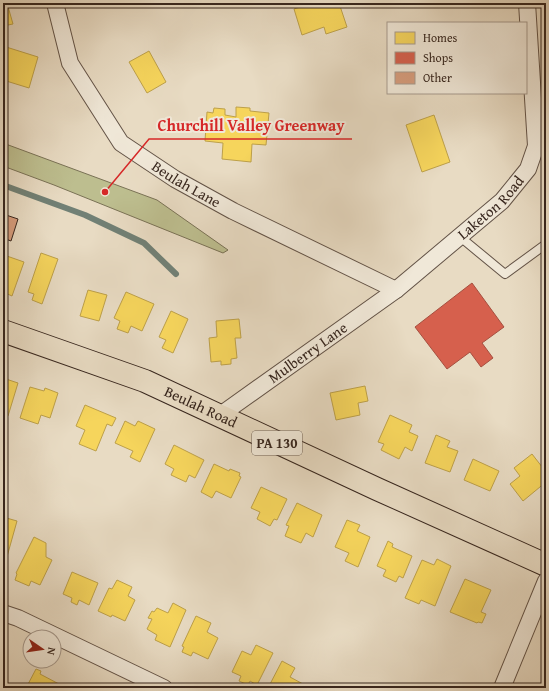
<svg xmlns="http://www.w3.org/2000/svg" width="549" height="691" viewBox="0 0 549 691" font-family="'Gentium Book Plus',serif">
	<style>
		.green { fill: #bdbe8f; stroke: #7a7256 }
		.homes { fill: #f6d55c; stroke: #bda049 }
		.shops { fill: #d6604d; stroke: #a64f3f }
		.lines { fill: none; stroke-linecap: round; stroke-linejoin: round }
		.stream { stroke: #718075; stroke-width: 6 }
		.building { fill: #d69c7c; stroke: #37261e }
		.lane-casing { stroke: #635347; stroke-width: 10 }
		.street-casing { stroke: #635347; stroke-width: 18 }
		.primary-casing { stroke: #37261e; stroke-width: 24 }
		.lane { stroke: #f0e8d8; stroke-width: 8 }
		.street { stroke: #f0e8d8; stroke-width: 16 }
		.primary { stroke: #e8dbc3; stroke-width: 22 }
		.labels { text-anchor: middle; stroke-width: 4; stroke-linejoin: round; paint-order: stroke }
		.shield { fill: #f0e8d8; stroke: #6e6056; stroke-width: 1 }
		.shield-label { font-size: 14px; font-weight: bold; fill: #37261e }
		.street-label { font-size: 15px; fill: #37261e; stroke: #f0e8d8 }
		.leader { fill: none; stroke: #d62828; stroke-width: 1.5 }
		.callout-dot { fill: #d62828; stroke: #f0e8d8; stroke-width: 1.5 }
		.callout-label { font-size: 16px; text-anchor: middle; font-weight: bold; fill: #d62828; stroke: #f0e8d8; stroke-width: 4; stroke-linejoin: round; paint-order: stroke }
	</style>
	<rect width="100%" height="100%" fill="#e8dbc3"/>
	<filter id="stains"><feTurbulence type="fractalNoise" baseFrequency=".005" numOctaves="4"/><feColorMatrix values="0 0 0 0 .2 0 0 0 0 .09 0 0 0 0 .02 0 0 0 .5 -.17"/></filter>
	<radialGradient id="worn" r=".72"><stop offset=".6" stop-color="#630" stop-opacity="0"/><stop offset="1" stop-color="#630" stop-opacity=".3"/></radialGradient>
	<!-- green -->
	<polygon class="green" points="3,143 157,200 228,250 223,253 54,185 3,166"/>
	<!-- homes -->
	<g class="homes">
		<polygon points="3,3 7,3 13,24 3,26"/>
		<polygon points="313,3 339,3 347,27 326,34 324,27 302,35 294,9"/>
		<polygon points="3,46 38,57 29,88 3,80"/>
		<polygon points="149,51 166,82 147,93 129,62"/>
		<polygon points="236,107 250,108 250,111 269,113 266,145 252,144 251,162 222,159 223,143 205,141 207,112 213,113 214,108 225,109 225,115 236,117"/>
		<polygon points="434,115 450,162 422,172 406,125"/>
		<polygon points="41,253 58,259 42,304 32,300 34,294 28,292"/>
		<polygon points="4,255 24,262 12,296 3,292"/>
		<polygon points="88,290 107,295 99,321 80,316"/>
		<polygon points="126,292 154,304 142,331 131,326 128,333 117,329 120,321 114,318"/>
		<polygon points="171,311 188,319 173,353 162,348 166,340 159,337"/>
		<polygon points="239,319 241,338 235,338 237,358 231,359 231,364 221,365 221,361 211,362 209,338 217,337 216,321"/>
		<polygon points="3,378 18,383 8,416 3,415"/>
		<polygon points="365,386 368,401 358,403 360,415 336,420 330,393"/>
		<polygon points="30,387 44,391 45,388 58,393 50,418 41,415 38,424 20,418"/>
		<polygon points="85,405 116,418 112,426 107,424 96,451 79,444 85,430 76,426"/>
		<polygon points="390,415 412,425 409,432 418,436 412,451 405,447 399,459 381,450 384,444 378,442"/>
		<polygon points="125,421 135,426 138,421 155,429 140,462 130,457 133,451 115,443"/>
		<polygon points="436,435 450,441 447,447 458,451 450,472 425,463"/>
		<polygon points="174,445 204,460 195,478 189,475 186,482 171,475 174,469 165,464"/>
		<polygon points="532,454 546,472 546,482 523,501 510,484 520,476 514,468"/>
		<polygon points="473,459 499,471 490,491 464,480"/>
		<polygon points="214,464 229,471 230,469 240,473 239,476 241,477 231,498 216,491 212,498 201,492"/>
		<polygon points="261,487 287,499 277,520 274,519 270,526 257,519 260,512 251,508"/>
		<polygon points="297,503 322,515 313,537 306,533 301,543 285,536 289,526 286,525"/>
		<polygon points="3,517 17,521 3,571"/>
		<polygon points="347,520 360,525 357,531 370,537 358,567 345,561 349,553 335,547"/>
		<polygon points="34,537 46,543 46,557 52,560 40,585 31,581 29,586 15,580 17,574 16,573"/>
		<polygon points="388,541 393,544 392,547 412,556 403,578 399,576 396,582 383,576 386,570 377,566"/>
		<polygon points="437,559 451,566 435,606 421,600 419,604 405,598 422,560 434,565"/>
		<polygon points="72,572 98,583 89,605 79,600 77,605 71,602 72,598 63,594"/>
		<polygon points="465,579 491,590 481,612 486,614 482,623 478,622 477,623 450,612"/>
		<polygon points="117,580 132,587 128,596 135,600 125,621 112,615 111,617 98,611 109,588 112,589"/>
		<polygon points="173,603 186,610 170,647 155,640 157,635 147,629 152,619 148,618 152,611 154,612 157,608 168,613"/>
		<polygon points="196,616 211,623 207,632 218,638 208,659 193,652 191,656 182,652 184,647 182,646"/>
		<polygon points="256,645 273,653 257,685 250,681 248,685 239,681 241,676 232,672 242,651 251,655"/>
		<polygon points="282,661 295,668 290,677 303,684 300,688 268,688"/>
		<polygon points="36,669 41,671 40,674 59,684 57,688 26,688"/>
		<polygon points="326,684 335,688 324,688"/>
	</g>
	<!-- shops -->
	<polygon class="shops" points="472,283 504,327 482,343 493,358 481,367 470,352 447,369 415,327"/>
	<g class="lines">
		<!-- stream -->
		<polyline class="stream" points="3,185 85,215 144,243 176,274"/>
	</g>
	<!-- building -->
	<polygon class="building" points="3,214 18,219 11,241 3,238"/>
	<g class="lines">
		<!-- lane casing -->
		<g class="lane-casing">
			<polyline id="lane" points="459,236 505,274 546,244"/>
		</g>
		<!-- street casing -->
		<g class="street-casing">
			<g id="street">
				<path id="s1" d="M55,3L70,63L121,143L175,179L233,211L396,290"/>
				<path id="s2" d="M219,416L396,290L502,201L528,169L536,146L527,3"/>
				<polyline points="3,613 18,618 164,688"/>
				<polyline points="502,688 546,581"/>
			</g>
		</g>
		<!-- primary casing -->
		<g class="primary-casing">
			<g id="primary">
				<path id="s3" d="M3,331L145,381L377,489L546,565"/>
			</g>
		</g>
		<!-- lane -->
		<use href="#lane" class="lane"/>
		<!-- street -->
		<use href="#street" class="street"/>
		<!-- primary -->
		<use href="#primary" class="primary"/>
	</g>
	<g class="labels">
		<!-- shield labels -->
		<rect class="shield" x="252" y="431" width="50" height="24" rx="3"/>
		<g class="shield-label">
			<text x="277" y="448">PA 130</text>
		</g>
		<!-- street labels -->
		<g class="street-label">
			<text dy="5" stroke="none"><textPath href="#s1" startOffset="234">Beulah Lane</textPath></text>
			<text dy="5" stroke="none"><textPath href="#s2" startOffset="343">Laketon Road</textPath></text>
			<text dy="5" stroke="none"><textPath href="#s2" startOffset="109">Mulberry Lane</textPath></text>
			<text dy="5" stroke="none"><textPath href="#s3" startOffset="212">Beulah Road</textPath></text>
		</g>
	</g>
	<!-- callouts -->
	<path class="leader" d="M105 192L149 139H352"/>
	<circle class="callout-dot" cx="105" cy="192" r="4"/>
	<g class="callout-label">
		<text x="251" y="131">Churchill Valley Greenway</text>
	</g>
	<!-- margin -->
	<rect width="549" height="691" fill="none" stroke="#e8dbc3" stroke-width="16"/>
	<rect x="4" y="4" width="541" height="683" fill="none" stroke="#37261e" stroke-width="2"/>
	<rect x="8" y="8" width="533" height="675" fill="none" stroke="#37261e"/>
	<!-- legend -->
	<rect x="387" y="22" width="140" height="72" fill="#f0e8d8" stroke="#a69a8e"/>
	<rect x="395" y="32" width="20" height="12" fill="#f6d55c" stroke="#a69a8e"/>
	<text x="423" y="42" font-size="12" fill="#37261e">Homes</text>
	<rect x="395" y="52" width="20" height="12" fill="#d6604d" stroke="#a69a8e"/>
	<text x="423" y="62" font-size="12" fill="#37261e">Shops</text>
	<rect x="395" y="72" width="20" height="12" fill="#d69c7c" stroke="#a69a8e"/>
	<text x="423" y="82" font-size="12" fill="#37261e">Other</text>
	<!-- north arrow -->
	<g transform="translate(42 649) rotate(103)"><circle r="19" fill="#f0e8d8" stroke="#a69a8e"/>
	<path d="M0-3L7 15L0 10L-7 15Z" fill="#8f2418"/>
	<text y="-6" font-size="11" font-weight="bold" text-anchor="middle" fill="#37261e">N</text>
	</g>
	<rect width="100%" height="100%" filter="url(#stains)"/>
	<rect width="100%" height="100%" fill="url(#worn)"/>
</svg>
